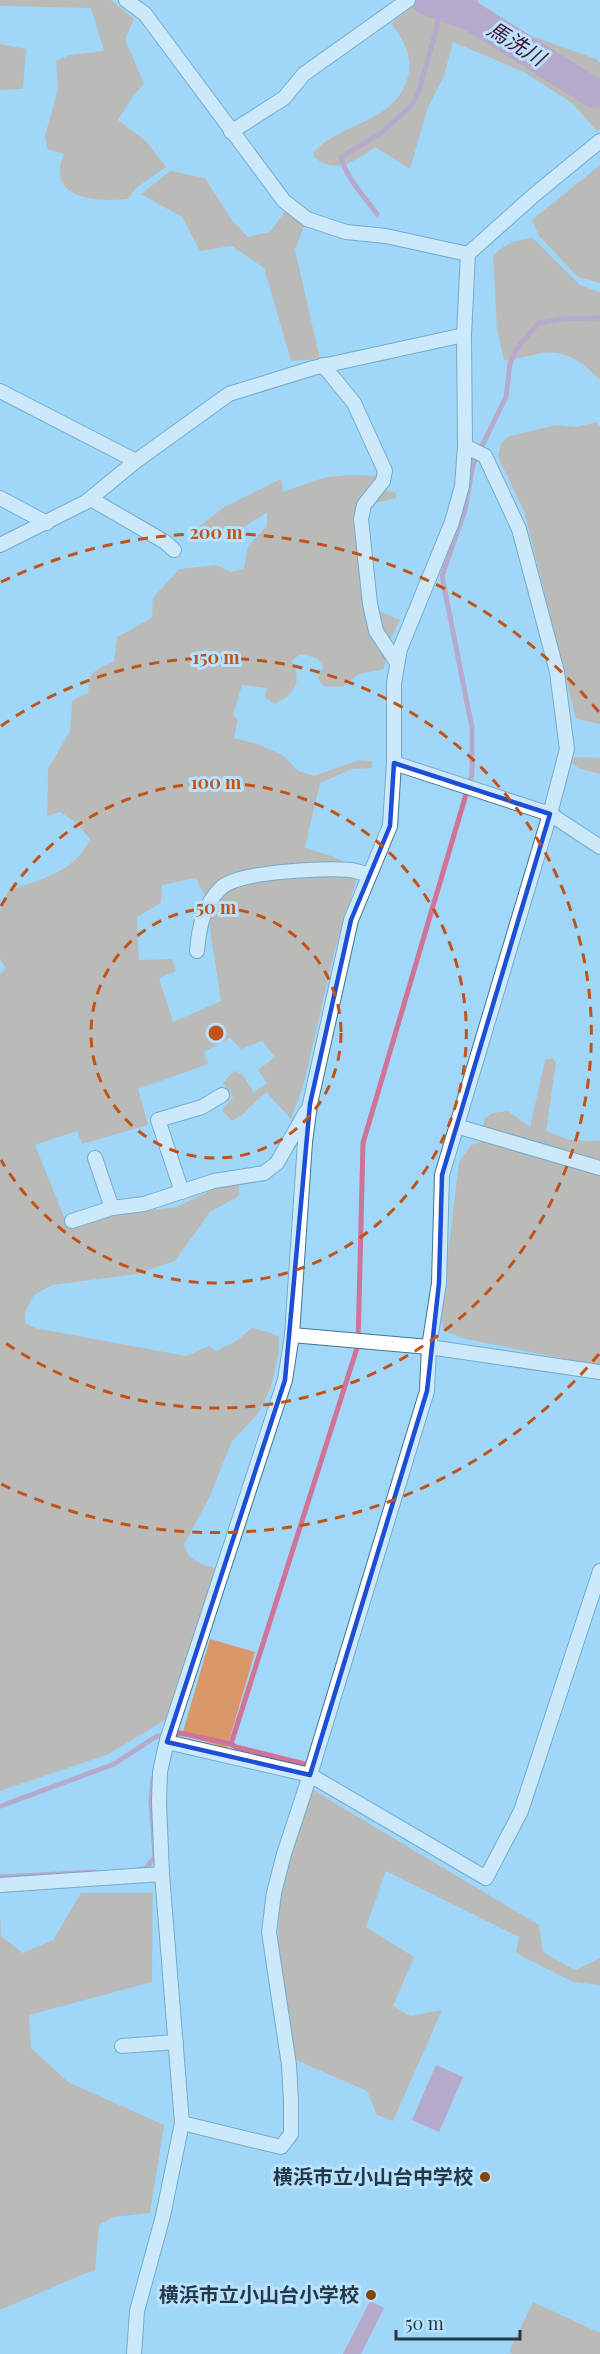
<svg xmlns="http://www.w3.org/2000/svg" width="600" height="2354" viewBox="0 0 600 2354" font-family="'Playfair Display','Noto Sans JP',serif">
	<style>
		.green { fill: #da986a; fill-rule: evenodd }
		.water { fill: #d07398 }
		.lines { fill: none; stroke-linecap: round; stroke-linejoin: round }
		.stream { stroke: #d07398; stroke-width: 5 }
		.river { stroke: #d07398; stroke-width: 30 }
		.street-casing { stroke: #417491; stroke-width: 16 }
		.street { stroke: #fff; stroke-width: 14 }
		.marked { fill: none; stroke: #1d4ed8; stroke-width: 4.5; stroke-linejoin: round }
		.ring { fill: none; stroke: #c15318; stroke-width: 3; stroke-dasharray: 10 8 }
		.poi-dot { fill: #844409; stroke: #b8e2fd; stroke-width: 2 }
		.labels { text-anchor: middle; stroke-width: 6; stroke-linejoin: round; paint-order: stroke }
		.poi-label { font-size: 20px; font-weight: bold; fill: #243947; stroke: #b8e2fd; text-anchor: end }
		.water-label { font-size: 21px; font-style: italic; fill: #490f2b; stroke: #b8e2fd }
		.centre { fill: #c15318; stroke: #b8e2fd; stroke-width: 3 }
		.ring-label { font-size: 18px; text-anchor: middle; font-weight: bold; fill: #c15318; stroke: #b8e2fd; stroke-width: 6; stroke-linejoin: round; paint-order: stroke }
	</style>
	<rect width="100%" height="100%" fill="#a1d7f8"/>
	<!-- green -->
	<g class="green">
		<path d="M0,0H111L134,19L125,39L144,84L133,96L118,120L146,141L166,167L136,188L128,199C98,202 45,200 64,154L47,149L45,136L58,89L56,61L69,55L104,51L91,8L0,6Z"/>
		<path d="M421,0H478L479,6L529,35L596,59L600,63V129L597,131L572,103L524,72L453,42L444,76L428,107L410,169L375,147C356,160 336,176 314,157V152C340,123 391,123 406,83C415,58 405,43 391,23Z"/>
		<polygon points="0,44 26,49 23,89 0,90"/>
		<polygon points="600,165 600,283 578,277 539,236 532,220"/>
		<polygon points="170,171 205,178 232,220 248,237 270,232 285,211 304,226 295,250 320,359 291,361 264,268 232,246 200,251 182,217 141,194"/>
		<path d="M533,238L580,285L600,292V380C582,362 565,348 537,354C525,357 516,359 504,360L497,329L493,256C505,243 516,240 533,238Z"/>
		<polygon points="597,422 600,427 600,724 576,719 524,511 498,457 501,444 507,437 556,425 577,427"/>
		<path d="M350,475L379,476L383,491L396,492V498L370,504L362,527L379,611L400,620L389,642L384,669L359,674L342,687L324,686L318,679L323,666L317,658L300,654L292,661C303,682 295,693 275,704L265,698L267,688L242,685L233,716L238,719L234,738L258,744L284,756L298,771L314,776L359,760L372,761V768L352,769L320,783L305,847C330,858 344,853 356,881L334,953L303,1087L291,1119L266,1092L241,1116L232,1121L222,1110L233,1097L223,1083L234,1071L242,1074L254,1092L267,1083L258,1070L275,1057L262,1041L241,1049L230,1038L204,1052L208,1064L138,1089L148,1125L82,1144L77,1131L35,1145L68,1227L123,1213L177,1207L221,1185L239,1184V1196L210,1212L175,1261L137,1274L52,1285L34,1295L25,1312V1323L35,1328L186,1356L209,1346L216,1351L236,1341L252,1328L269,1332L279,1337V1351L271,1387L258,1414L232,1441L210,1496L184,1545C188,1560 201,1564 215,1568L170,1717L109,1754L0,1791V974L6,968L0,959V910L8,891C41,879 74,873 90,839L74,821L60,812L47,816L48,769L70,731L72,701L88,693L90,675L101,667L114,662L117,637L152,618L153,598L179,569L216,565L231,572L244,569L248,546L267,526V512L241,529L219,535L200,534V526L224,507L281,479L283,492L326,477ZM196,878L205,896L221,1001L173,1022L159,978L176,971L172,959L139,960L137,917L161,903L162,885Z"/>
		<polygon points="574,757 600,758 600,774 578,768 571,762"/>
		<polygon points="553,1058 556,1063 546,1131 570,1140 600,1141 600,1366 466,1339 444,1331 440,1318 459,1162 471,1145 479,1143 485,1118 493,1113 508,1111 530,1127 545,1060"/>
		<polygon points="210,1639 255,1652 227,1748 182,1735"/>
		<path d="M313,1790L539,1925L543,1952L575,1970L600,1958V1985L573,1982L516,1953L519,1937L386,1871L366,1927L414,1957L393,2006L410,2016L442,2010L393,2121L377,2115L367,2091L296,2060C288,2007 272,1949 281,1896C287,1860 301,1824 313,1790Z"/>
		<polygon points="81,1893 153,1893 152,1982 29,2015 31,2048 68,2082 164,2125 150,2213 114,2217 99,2225 95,2271 86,2273 0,2310 0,1908 1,1936 23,1953 53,1940"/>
		<polygon points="533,2302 600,2333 600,2354 513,2354 509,2352"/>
	</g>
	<!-- water -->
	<g class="water">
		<polygon points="436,2065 463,2077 439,2132 412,2120"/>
		<polygon points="370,2301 384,2308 361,2354 343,2354"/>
	</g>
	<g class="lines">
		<!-- stream -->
		<g class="stream">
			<polyline points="594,93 600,103"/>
			<path d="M377,214C365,197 346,178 341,157L380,134L412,105L419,91L437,27L438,4"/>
			<polyline points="171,1735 180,1733 231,1744 236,1747 309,1765"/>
			<polyline points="231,1744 358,1345 363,1143 472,774 472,728 442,576 465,510 473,464 506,397 510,364 516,349 539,323 562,319 600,318"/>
			<polyline points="1,1806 114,1764 157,1736 163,1736"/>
			<polyline points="140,1869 145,1869 155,1857 151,1801 153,1778"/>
			<polyline points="0,1877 95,1872"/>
		</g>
		<!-- river -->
		<polyline class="river" points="426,0 471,16 594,93"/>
		<!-- street casing -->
		<g class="street-casing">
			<g id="street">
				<polyline points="126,0 145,14 284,201 307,219 346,232 386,236 468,254"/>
				<polyline points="231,132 284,98 304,74 408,0"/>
				<polyline points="323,365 354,403 385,471 383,481 364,505 361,519 370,604 376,631 397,663"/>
				<polyline points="0,391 136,461"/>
				<polyline points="0,498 47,523"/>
				<polyline points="91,499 165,542 174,550"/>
				<polyline points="0,545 86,502 136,461 229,394 313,368 464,335"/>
				<polyline points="394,763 550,814 600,847"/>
				<path d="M197,951C199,928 203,905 221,888C238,871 326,868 351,870C357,871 363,873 369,875"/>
				<polyline points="456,1126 600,1168"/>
				<polyline points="95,1158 112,1208"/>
				<polyline points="182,1192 158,1120 202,1107 222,1095"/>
				<polyline points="72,1221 112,1208 144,1204 214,1181 264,1173 277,1163 306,1112"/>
				<polyline points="292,1335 429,1347 600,1372"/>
				<polyline points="167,1742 310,1775 486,1878 521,1811 600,1571"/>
				<polyline points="0,1885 162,1874"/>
				<polyline points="122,2046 176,2042"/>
				<polyline points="182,2123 281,2147 291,2134 291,2100 289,2065 269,1932 274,1893 284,1854 310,1775 427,1391 429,1347 439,1283 442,1175 550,814 567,749 557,672 519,529 485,456 465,446"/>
				<polyline points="134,2354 137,2311 163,2216 182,2123 162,1874 159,1803 160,1772 167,1740 285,1380 292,1335 305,1142 310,1104 351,920 390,826 394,763 394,683 400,649 452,522 462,486 465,446 464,335 468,254 534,195 600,141"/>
			</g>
		</g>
		<!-- street -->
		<use href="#street" class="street"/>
	</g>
	<!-- marked area -->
	<path d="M0 0H600V2354H0ZM394,763L550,814L442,1175L439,1283L427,1391L310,1775L167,1742L285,1380L310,1104L351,920L390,826Z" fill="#a1d7f8" fill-opacity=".55" fill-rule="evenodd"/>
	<path class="marked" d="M394,763L550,814L442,1175L439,1283L427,1391L310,1775L167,1742L285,1380L310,1104L351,920L390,826Z"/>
	<!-- distance rings -->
	<g class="ring">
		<circle cx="216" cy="1033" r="125"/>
		<path d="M1 906A250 250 0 1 1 1 1160"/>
		<path d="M1 726A375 375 0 1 1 1 1340"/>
		<path d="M599 1354A500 500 0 0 1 1 1484M1 582A500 500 0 0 1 599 712"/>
	</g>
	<!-- markers -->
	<g class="poi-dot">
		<circle cx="485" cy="2177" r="6"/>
		<circle cx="371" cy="2295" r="6"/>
	</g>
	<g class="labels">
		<!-- poi labels -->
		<g class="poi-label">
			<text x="473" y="2184">横浜市立小山台中学校</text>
			<text x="359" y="2302">横浜市立小山台小学校</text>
		</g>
		<!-- water labels -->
		<g class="water-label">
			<text transform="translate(516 44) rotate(32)" y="7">馬洗川</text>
		</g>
	</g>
	<circle cx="216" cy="1033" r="9" class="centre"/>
	<g class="ring-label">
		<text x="216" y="539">200 m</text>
		<text x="216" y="664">150 m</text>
		<text x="216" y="789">100 m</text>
		<text x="216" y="914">50 m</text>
	</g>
	<!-- scale -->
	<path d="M396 2330v9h124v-9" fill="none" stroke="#243947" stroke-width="3"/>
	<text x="405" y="2330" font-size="18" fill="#243947" stroke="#b8e2fd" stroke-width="4.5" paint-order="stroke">50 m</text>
</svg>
